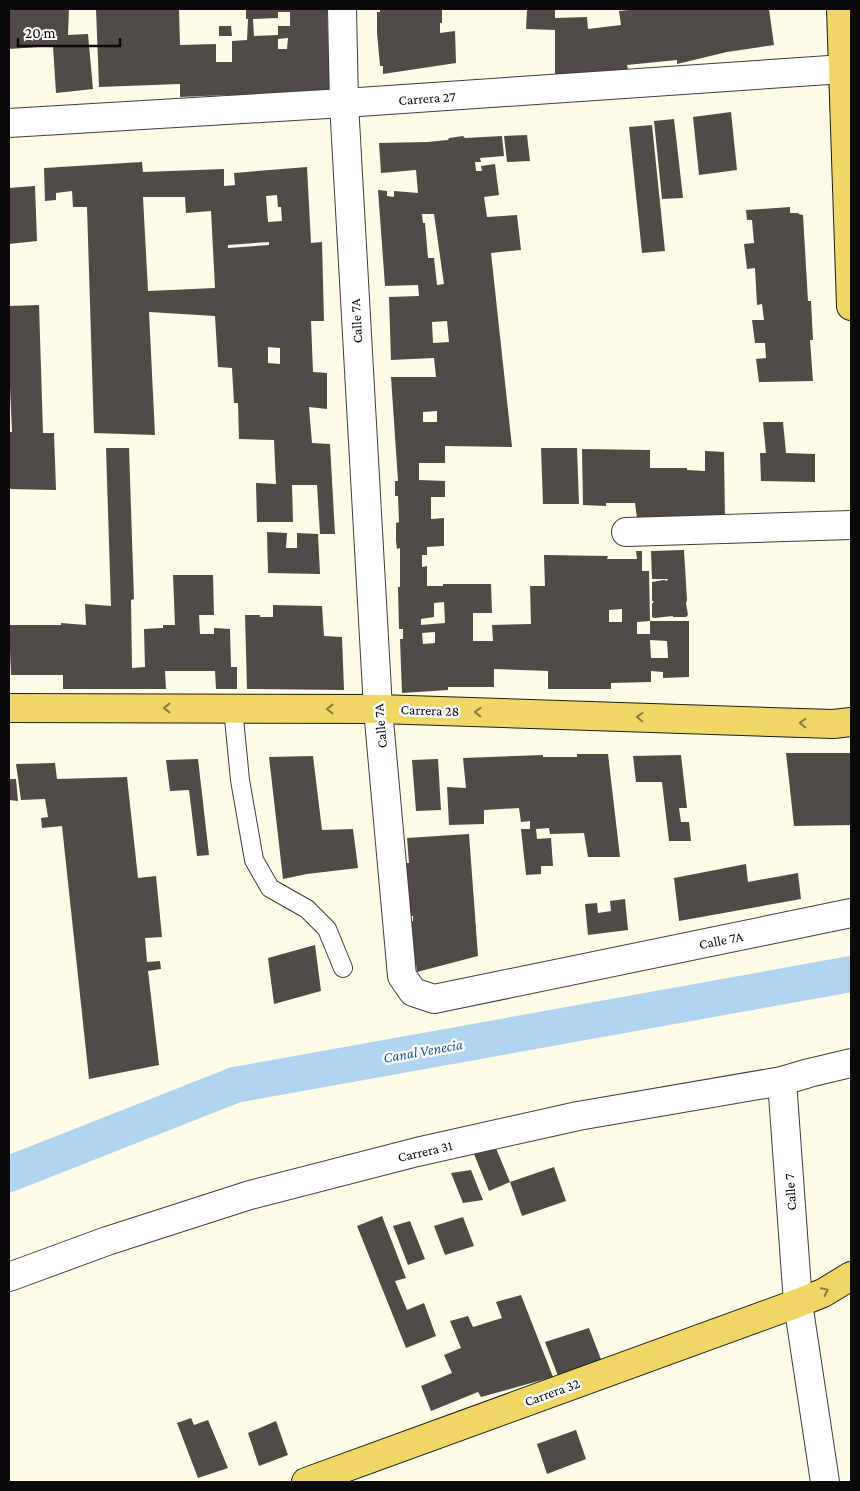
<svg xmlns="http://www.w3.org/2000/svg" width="860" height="1491" viewBox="0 0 860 1491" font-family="'Crimson Pro',serif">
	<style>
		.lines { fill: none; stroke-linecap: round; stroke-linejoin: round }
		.canal { stroke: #b0d5f1; stroke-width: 36 }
		.building { fill: #514b47; fill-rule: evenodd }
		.lane-casing { stroke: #3d3d3d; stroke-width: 20 }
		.street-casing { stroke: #3d3d3d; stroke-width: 30 }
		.primary-casing { stroke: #1b1b1b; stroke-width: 30 }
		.lane { stroke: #fff; stroke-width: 18 }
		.street { stroke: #fff; stroke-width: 28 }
		.primary { stroke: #f0d765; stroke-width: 28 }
		.oneway { stroke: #887b3c }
		.labels { text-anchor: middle; stroke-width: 5; stroke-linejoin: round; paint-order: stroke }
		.street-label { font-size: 14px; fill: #0a0a0a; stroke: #fff }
		.water-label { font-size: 15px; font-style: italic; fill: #1d5791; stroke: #fff }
	</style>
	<rect width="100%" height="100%" fill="#fefbe7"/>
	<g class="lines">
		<!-- canal -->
		<polyline class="canal" points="9,1174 235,1085 851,974"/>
	</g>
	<!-- building -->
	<g class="building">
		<polygon points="9,9 69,9 68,35 88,34 93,89 56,93 53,46 9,49"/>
		<path d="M96,9H179L180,45L216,44V62H232V41L247,40L248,19H246V9H327L330,93L228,100V95L180,97V84L99,87ZM278,12H290V26H278V35L254,36L253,19L278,18ZM288,38L287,49H278V39Z"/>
		<polygon points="380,9 442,9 442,23 440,23 440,33 455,31 456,63 383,74 383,66 380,66 377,33 377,12 380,12"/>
		<polygon points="527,9 555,9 555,18 587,17 588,29 621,25 619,11 639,9 769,9 774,45 727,52 677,64 677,60 627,65 628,69 555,79 555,30 526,29"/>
		<polygon points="219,26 231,26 232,36 219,36"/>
		<polygon points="731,112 737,170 699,175 693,117"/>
		<polygon points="674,119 683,198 662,199 654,121"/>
		<polygon points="652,125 665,251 642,253 629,127"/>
		<polygon points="527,135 530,161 507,162 504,136"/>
		<path d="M463,136L465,138L502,136L504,156L480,158L481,162H475L476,171H482L481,166L495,164L499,195L484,197L487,217L517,215L521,250L491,253L512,447L445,446V463H419V480L445,481V497H431V519L444,518V546L427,547V555H422V567L427,566V586H443V584H491L492,613H473V641H493L492,625L531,624L530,586H545L544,555L608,556L607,559H637L636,551H642V571H649L650,621L637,622V634H650V621H689V677L663,678V672L651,671V682L611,683V689H548V671L494,669V687H448V690L402,693L400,639H403V629H399L398,587H400V548L397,549L396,541V523L399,522L398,496H395V481H398L391,377H436L434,358L391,360L389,297L419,296L418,285L385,286L378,190L387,191V196L394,197V191L418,193L416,170L381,173L379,143L427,142L448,140L449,138ZM422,214H434L444,284L437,285L434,258H428L425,223H423ZM447,321L449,342L433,343L432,322ZM437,411V422H423V412ZM444,602L445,623L421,625V619L434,617V603ZM622,609V622H609V610ZM435,632V643L423,644L422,633ZM650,640L667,641L668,658H651Z"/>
		<path d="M142,162L143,172L224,169V186L235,185L234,173L307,167L311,243L322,242L324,321H311L313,372L327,373V409L309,407L312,443L330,444L335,534H320L317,485H292L293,522H257L256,483L276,484L274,440L239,439L238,403H234L232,368L218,367L215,316L149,312L155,435L94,433L87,207H73L72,191L56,193V200L45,201L44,168ZM277,195L278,207H281L282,221L268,222L266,196ZM143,197H185L186,213L211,211L215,288L148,291ZM269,242V245L228,248V245ZM268,347L280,348V364L268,363Z"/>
		<polygon points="35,186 37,241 9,244 9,188"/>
		<polygon points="790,207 790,213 799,213 798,214 803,215 808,301 811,301 813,340 810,340 813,381 759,382 756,359 766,358 765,343 755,343 752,320 764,320 762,304 757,305 755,268 747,269 744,244 754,243 752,220 747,220 746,210"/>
		<polygon points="39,305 43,433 54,433 56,490 9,489 9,432 12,432 9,366 9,306"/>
		<polygon points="763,422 783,422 786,453 815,454 815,482 761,481 760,453 766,453"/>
		<polygon points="106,448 129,448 134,599 131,600 132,668 145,667 144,629 163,628 163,625 175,625 173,575 213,575 214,615 199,615 200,634 214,634 214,628 230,629 231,667 237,667 237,689 216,689 215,671 165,671 166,689 63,689 63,675 11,675 9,625 61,625 61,623 86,625 85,604 111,606"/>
		<polygon points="541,448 577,448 579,504 543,504"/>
		<polygon points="582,449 650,450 650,468 687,468 687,470 705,471 705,451 724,452 725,519 637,518 635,503 606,503 606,506 583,505"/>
		<polygon points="267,532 287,533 286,548 297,548 297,533 318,534 320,574 268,573"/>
		<polygon points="684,550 687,600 686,603 688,615 686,617 673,617 673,616 654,618 652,617 652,604 654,601 652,601 652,582 664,580 667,581 668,579 652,579 651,551"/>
		<polygon points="273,605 322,606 324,636 342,637 344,690 247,689 245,615 260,615 260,617 273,617"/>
		<polygon points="786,753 851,753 851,825 794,826"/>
		<polygon points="577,754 608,754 620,857 588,857 584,833 550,834 549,828 536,829 537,839 551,838 553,866 541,866 541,874 526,875 521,829 530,829 530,821 521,822 519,808 484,810 484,824 449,825 447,787 466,788 463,758 543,755 543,757 577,757"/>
		<polygon points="681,755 687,808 679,808 681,822 689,822 691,841 669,841 662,782 636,782 633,756"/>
		<polygon points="313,756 322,830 353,829 358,868 307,874 283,879 269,757"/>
		<polygon points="198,759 209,855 197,856 189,790 170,791 166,760"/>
		<polygon points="438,759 441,810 416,811 412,760"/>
		<polygon points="55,763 57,779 127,777 138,878 156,876 162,937 145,938 147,962 160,961 161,969 148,971 159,1065 89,1079 62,826 42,828 41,818 48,817 45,799 21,800 16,764"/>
		<polygon points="9,779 16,779 18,801 9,800"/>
		<polygon points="469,834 478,956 417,972 416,964 412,965 410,922 413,921 413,916 410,916 404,863 409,863 407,838"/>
		<polygon points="746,864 748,882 798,873 801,899 679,921 674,878"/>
		<polygon points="625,899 628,930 588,935 585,904 597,903 598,913 611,911 610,901"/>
		<polygon points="315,945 321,991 274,1004 268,958"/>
		<polygon points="495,1146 510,1182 489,1191 474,1154"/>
		<polygon points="554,1167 566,1201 522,1216 510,1182"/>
		<polygon points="471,1170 483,1200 463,1203 451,1173"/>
		<polygon points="382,1216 406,1278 395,1281 407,1310 424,1303 436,1336 406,1348 357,1226"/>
		<polygon points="463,1217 474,1246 445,1255 434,1226"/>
		<polygon points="410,1221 425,1259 408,1265 393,1226"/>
		<polygon points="521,1295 553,1377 481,1397 478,1392 431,1411 421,1386 452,1373 444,1355 461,1348 450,1321 468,1316 473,1327 502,1318 496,1302"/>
		<polygon points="589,1328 602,1362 558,1376 545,1342"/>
		<polygon points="191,1418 194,1425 208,1420 228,1468 198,1478 177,1423"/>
		<polygon points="276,1421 288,1455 259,1466 248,1433"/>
		<polygon points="576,1430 586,1459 547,1474 537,1444"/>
	</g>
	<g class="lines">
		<!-- lane casing -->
		<g class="lane-casing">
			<polyline id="lane" points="233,708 240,780 254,860 270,888 307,909 327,929 343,968"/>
		</g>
		<!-- street casing -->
		<g class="street-casing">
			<g id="street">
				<polyline points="342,9 344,103 378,709 402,976 413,992 434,999 851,913"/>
				<polyline points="9,123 344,103 844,69"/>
				<polyline points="626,532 851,525"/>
				<polyline points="782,1081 798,1303 825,1482"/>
				<polyline points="9,1277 107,1241 250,1195 417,1152 578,1116 782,1081 809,1073 851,1063"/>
			</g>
		</g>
		<!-- primary casing -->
		<g class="primary-casing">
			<g id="primary">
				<polyline points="841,9 851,306"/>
				<polyline points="9,708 378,709 833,724 851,722"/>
				<polyline points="306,1482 798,1303 823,1293 851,1276"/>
			</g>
		</g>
		<!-- lane -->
		<use href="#lane" class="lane"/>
		<!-- street -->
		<use href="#street" class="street"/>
		<!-- primary -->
		<use href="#primary" class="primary"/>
	</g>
	<!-- one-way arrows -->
	<defs><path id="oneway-chevron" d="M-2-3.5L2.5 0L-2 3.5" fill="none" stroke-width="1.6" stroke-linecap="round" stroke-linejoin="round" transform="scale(1.25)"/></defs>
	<g class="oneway">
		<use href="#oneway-chevron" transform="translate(167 708) rotate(180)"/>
		<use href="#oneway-chevron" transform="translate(330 709) rotate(-180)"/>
		<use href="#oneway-chevron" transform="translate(478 712) rotate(-178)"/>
		<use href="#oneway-chevron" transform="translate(640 717) rotate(-178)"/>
		<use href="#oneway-chevron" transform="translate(803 723) rotate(-178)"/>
		<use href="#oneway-chevron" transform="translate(825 1291) rotate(-26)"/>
	</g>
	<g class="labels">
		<!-- street labels -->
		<g class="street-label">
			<text transform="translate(427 98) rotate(-4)" y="5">Carrera 27</text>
			<text transform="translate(356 321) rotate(-93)" y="5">Calle 7A</text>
			<text transform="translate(430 710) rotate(2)" y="5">Carrera 28</text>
			<text transform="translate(380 726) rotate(-95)" y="5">Calle 7A</text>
			<text transform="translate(721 940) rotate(-11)" y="5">Calle 7A</text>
			<text transform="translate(425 1151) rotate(-13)" y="5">Carrera 31</text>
			<text transform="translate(790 1192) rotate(-94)" y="5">Calle 7</text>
			<text transform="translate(552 1392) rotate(-20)" y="5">Carrera 32</text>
		</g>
		<!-- water labels -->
		<g class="water-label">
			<text transform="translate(423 1051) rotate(-10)" y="5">Canal Venecia</text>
		</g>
	</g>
	<!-- border -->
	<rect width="860" height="1491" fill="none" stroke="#0a0a0a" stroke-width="20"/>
	<!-- scale -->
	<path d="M18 38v8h102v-8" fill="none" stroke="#0a0a0a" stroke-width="2.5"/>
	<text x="25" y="38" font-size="15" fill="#0a0a0a" stroke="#ffffff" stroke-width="4" paint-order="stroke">20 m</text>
</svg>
